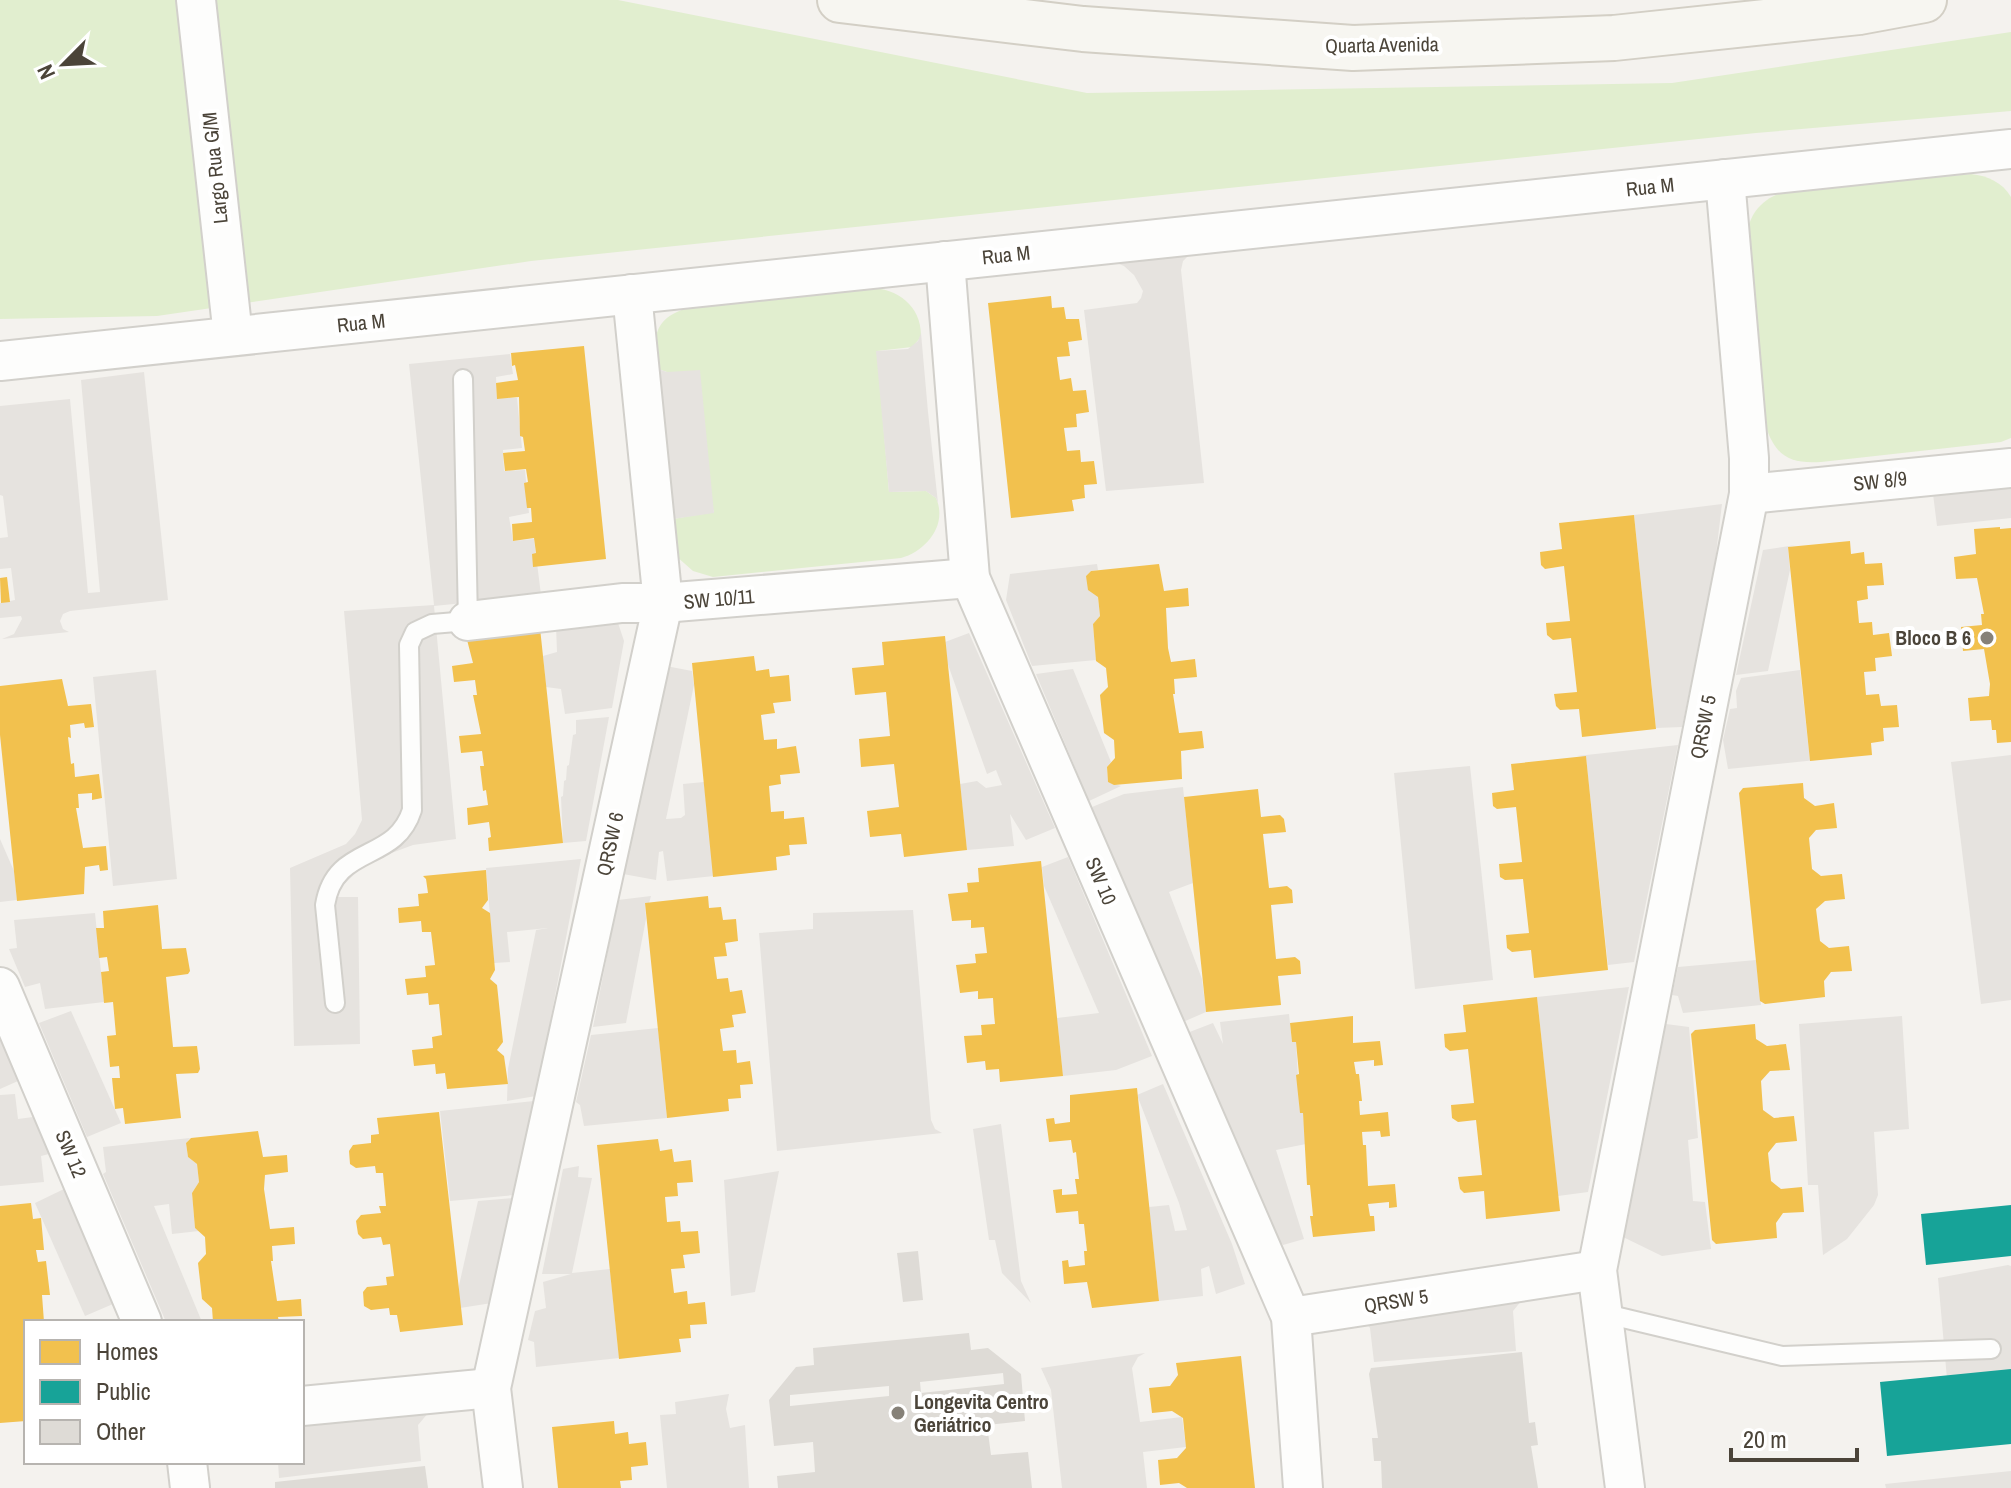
<svg xmlns="http://www.w3.org/2000/svg" width="2011" height="1488" viewBox="0 0 2011 1488" font-family="'Archivo Narrow',sans-serif">
	<style>
		.green { fill: #e1eecf }
		.parking { fill: #e6e3df }
		.homes { fill: #f2c14e }
		.public { fill: #17a398 }
		.building { fill: #dedbd6; fill-rule: evenodd }
		.lines { fill: none; stroke-linecap: round; stroke-linejoin: round }
		.service-casing { stroke: #d2d0cb; stroke-width: 22 }
		.minor-casing { stroke: #d2d0cb; stroke-width: 42 }
		.secondary-casing { stroke: #d3cfc5; stroke-width: 48 }
		.service { stroke: #fdfdfc; stroke-width: 18 }
		.minor { stroke: #fdfdfc; stroke-width: 38 }
		.secondary { stroke: #f7f6f1; stroke-width: 44 }
		.poi-dot { fill: #868178; stroke: #fff; stroke-width: 3 }
		.labels { text-anchor: middle; stroke-width: 8; stroke-linejoin: round; paint-order: stroke }
		.street-label { font-size: 20px; fill: #4b4439; stroke: #fff }
		.poi-label { font-size: 20px; font-weight: bold; fill: #4b4439; stroke: #fff; text-anchor: end }
	</style>
	<rect width="100%" height="100%" fill="#f4f2ee"/>
	<!-- green -->
	<g class="green">
		<polygon points="0,0 618,0 1087,93 1672,83 2011,32 2011,111 1756,133 531,261 157,316 0,319"/>
		<path d="M1971,174C1988,176 2002,182 2011,197V438L2001,442L1821,462C1791,464 1776,457 1766,427L1746,240C1748,215 1761,199 1784,192Z"/>
		<path d="M867,288C897,287 922,306 921,337L912,347L877,351L889,492L926,491L936,498C948,525 926,551 901,558L713,577L693,571L676,556L673,519L714,512L667,372L655,368C654,337 653,319 687,308Z"/>
	</g>
	<!-- parking -->
	<g class="parking">
		<polygon points="1191,253 1183,261 1181,270 1204,483 1106,491 1084,310 1137,303 1141,298 1143,291 1134,275 1124,266 1114,262"/>
		<polygon points="921,333 928,412 938,503 936,498 926,491 889,492 876,351 908,349 918,341"/>
		<polygon points="510,354 513,374 496,377 497,398 517,398 522,448 503,450 504,471 525,470 529,513 509,517 513,541 534,539 541,595 434,606 456,839 413,845 378,858 365,864 334,894 335,897 358,897 360,1044 294,1046 290,868 346,844 355,834 362,820 344,611 434,605 409,364"/>
		<polygon points="655,368 667,372 700,370 714,513 673,519"/>
		<polygon points="144,372 168,600 70,611 63,614 60,621 63,629 69,632 2,639 14,634 22,619 21,616 0,618 0,603 15,600 11,568 0,569 0,538 8,537 3,496 0,495 0,406 70,399 88,593 100,592 81,380"/>
		<polygon points="2001,487 2011,487 2011,518 1937,526 1933,494"/>
		<polygon points="1722,504 1714,571 1682,727 1656,728 1634,515"/>
		<polygon points="1796,545 1788,547 1790,570 1768,671 1736,675 1763,550"/>
		<polygon points="1097,564 1098,570 1091,571 1086,576 1098,597 1100,616 1093,624 1096,660 1032,666 1006,600 1010,574"/>
		<polygon points="617,620 624,641 612,708 565,714 561,689 546,687 543,656 557,652 556,626"/>
		<polygon points="969,633 1055,828 1026,840 1010,814 1014,846 967,850 960,784 977,781 986,788 1002,785 996,770 987,774 947,662 945,642"/>
		<polygon points="666,666 692,671 694,685 666,819 681,818 685,815 683,784 704,782 714,876 667,881 663,851 659,852 656,880 623,874"/>
		<polygon points="1073,669 1111,762 1107,767 1108,782 1121,786 1089,801 1036,674"/>
		<polygon points="156,670 177,879 113,886 93,677"/>
		<polygon points="1800,670 1810,760 1816,760 1728,769 1723,740 1730,709 1737,708 1736,691 1741,678"/>
		<polygon points="609,717 586,841 563,843 561,797 563,796 564,781 566,780 567,766 569,765 573,735 576,734 576,720"/>
		<polygon points="1678,745 1634,962 1608,965 1586,757 1577,756"/>
		<polygon points="2011,755 2011,1000 1981,1004 1951,762"/>
		<polygon points="1470,766 1493,980 1415,989 1394,773"/>
		<polygon points="1183,787 1193,883 1169,892 1202,979 1206,1012 1183,1022 1092,807 1124,794"/>
		<polygon points="0,839 14,871 17,900 0,902"/>
		<polygon points="1068,857 1152,1056 1116,1070 1063,1076 1057,1018 1099,1013 1044,886 1042,867"/>
		<polygon points="581,859 536,1096 507,1101 508,1069 536,930 548,928 507,932 510,962 494,963 486,868"/>
		<polygon points="651,896 649,903 645,903 646,919 626,1023 593,1027 618,900"/>
		<polygon points="913,910 931,1120 935,1129 942,1133 777,1151 759,933 813,929 813,913"/>
		<polygon points="95,913 104,1002 45,1009 40,983 25,987 9,949 17,948 14,920"/>
		<polygon points="1756,960 1761,1005 1683,1013 1678,996 1672,995 1678,967"/>
		<polygon points="1629,987 1588,1192 1558,1196 1537,997"/>
		<polygon points="71,1011 121,1123 87,1137 39,1023"/>
		<polygon points="1289,1014 1292,1042 1296,1042 1300,1112 1303,1113 1306,1144 1276,1150 1304,1239 1283,1245 1275,1234 1187,1033 1213,1023 1223,1044 1220,1022"/>
		<polygon points="1902,1016 1909,1129 1874,1132 1878,1195 1874,1205 1847,1239 1823,1255 1818,1185 1808,1185 1799,1024"/>
		<polygon points="1666,1024 1689,1027 1698,1138 1688,1140 1693,1201 1705,1202 1711,1249 1662,1256 1623,1237"/>
		<polygon points="658,1028 667,1118 584,1126 580,1105 576,1102 591,1035"/>
		<polygon points="0,1039 18,1081 0,1089"/>
		<polygon points="1163,1084 1232,1244 1245,1284 1216,1294 1209,1266 1201,1269 1203,1296 1159,1301 1149,1207 1169,1205 1175,1231 1187,1230 1179,1203 1137,1095"/>
		<polygon points="15,1094 18,1119 33,1117 49,1154 41,1156 44,1182 0,1186 0,1095"/>
		<polygon points="534,1101 514,1195 450,1201 440,1111"/>
		<polygon points="1001,1124 1021,1281 1031,1303 1002,1273 995,1240 989,1240 973,1129"/>
		<polygon points="190,1138 186,1143 188,1157 197,1164 199,1182 192,1193 195,1228 199,1231 172,1234 169,1204 154,1206 202,1322 166,1322 103,1174 106,1172 103,1147"/>
		<polygon points="579,1166 578,1177 592,1178 572,1273 610,1269 619,1358 536,1367 534,1342 528,1340 535,1311 546,1308 543,1282 571,1274 542,1274 563,1169"/>
		<polygon points="779,1171 755,1292 731,1296 724,1180"/>
		<polygon points="64,1189 113,1304 85,1316 35,1203"/>
		<polygon points="514,1198 492,1303 460,1308 458,1290 478,1201"/>
		<polygon points="2008,1265 2011,1266 2011,1371 1947,1379 1938,1278"/>
		<polygon points="1522,1300 1513,1311 1516,1351 1374,1362 1370,1328 1366,1323"/>
		<polygon points="1145,1353 1138,1357 1132,1368 1140,1422 1182,1417 1186,1447 1143,1452 1147,1488 1062,1488 1051,1390 1041,1368"/>
		<polygon points="729,1394 726,1409 730,1428 745,1425 749,1488 667,1488 660,1415 676,1414 675,1402"/>
		<polygon points="429,1412 418,1425 421,1461 279,1478 278,1462 302,1462 302,1426"/>
		<polygon points="2011,1471 2011,1488 1886,1488 1885,1484"/>
	</g>
	<!-- homes -->
	<g class="homes">
		<polygon points="1051,296 1052,308 1064,307 1066,319 1079,319 1082,340 1068,342 1070,356 1057,357 1060,380 1071,378 1073,391 1086,390 1089,412 1076,414 1077,427 1064,428 1067,451 1080,450 1081,462 1094,461 1097,484 1084,485 1085,498 1072,500 1074,511 1011,518 988,303"/>
		<polygon points="584,346 606,559 533,567 532,554 536,553 534,538 513,541 512,524 532,522 531,508 527,508 524,483 528,482 526,469 505,471 503,453 525,451 523,437 520,436 519,397 497,399 496,383 518,380 515,365 512,366 511,353"/>
		<polygon points="1634,515 1656,729 1582,737 1579,709 1560,710 1556,706 1554,694 1577,692 1571,638 1553,640 1547,635 1546,623 1570,621 1564,566 1545,569 1541,565 1540,552 1562,549 1559,523"/>
		<polygon points="2000,527 2000,529 2011,528 2011,742 1997,743 1996,730 1992,730 1991,720 1970,721 1968,698 1989,696 1990,684 1984,649 1963,651 1961,627 1982,625 1981,614 1984,614 1977,578 1956,579 1954,557 1976,554 1974,529"/>
		<polygon points="1850,541 1851,554 1864,552 1865,564 1882,563 1884,585 1867,586 1868,599 1857,601 1859,623 1872,622 1873,635 1889,633 1892,656 1875,658 1876,671 1864,672 1866,695 1879,694 1881,706 1897,705 1899,727 1883,728 1884,741 1871,743 1872,755 1810,761 1788,547"/>
		<polygon points="1159,564 1164,591 1188,588 1189,606 1166,608 1168,648 1171,662 1195,659 1197,677 1174,679 1175,694 1173,694 1179,733 1202,731 1204,748 1181,751 1182,779 1114,785 1108,782 1107,767 1115,758 1114,740 1104,733 1100,695 1108,687 1106,668 1096,661 1093,624 1100,616 1098,597 1088,590 1086,576 1091,571"/>
		<polygon points="7,577 10,602 1,603 0,578"/>
		<polygon points="540,628 563,843 489,851 488,838 491,837 489,822 468,825 467,808 488,805 486,790 483,791 480,766 484,766 482,751 461,753 459,736 481,734 473,695 477,695 475,680 454,682 452,666 473,663 466,636"/>
		<polygon points="945,636 967,850 904,857 901,834 870,837 867,811 899,807 894,764 861,767 859,739 890,736 886,692 855,695 852,668 884,665 882,642"/>
		<polygon points="754,656 756,671 769,669 770,677 789,675 791,701 773,703 775,713 761,715 764,740 777,739 777,749 796,746 800,773 780,775 781,784 769,786 771,812 784,811 784,819 804,817 807,844 789,845 790,855 776,857 777,870 713,877 692,663"/>
		<polygon points="62,679 68,706 91,704 94,727 85,728 84,723 70,725 71,738 68,737 71,764 74,763 75,777 99,774 102,798 92,800 92,793 78,794 79,808 76,808 83,848 106,846 108,870 100,871 99,865 85,867 84,894 17,901 0,735 0,686"/>
		<polygon points="1586,756 1608,970 1534,978 1531,950 1512,952 1507,948 1506,935 1529,933 1523,879 1505,880 1500,877 1499,864 1522,862 1516,807 1497,809 1493,806 1492,793 1514,790 1511,764"/>
		<polygon points="1803,783 1804,798 1815,806 1834,803 1837,828 1816,830 1809,838 1812,869 1821,876 1842,874 1845,899 1825,901 1816,909 1820,941 1829,948 1849,946 1852,971 1831,972 1824,981 1825,997 1765,1004 1760,1001 1739,793 1743,788"/>
		<polygon points="1258,789 1261,817 1280,815 1284,819 1286,832 1263,834 1269,888 1287,886 1292,890 1293,903 1271,905 1276,959 1295,957 1300,961 1301,974 1278,976 1281,1005 1206,1012 1184,797"/>
		<polygon points="1041,861 1063,1076 1000,1082 999,1069 986,1070 985,1061 967,1063 964,1036 982,1035 981,1025 995,1024 994,1014 993,998 978,999 978,991 960,993 956,965 976,963 975,954 987,953 984,927 971,928 971,920 952,921 948,894 968,892 967,883 979,882 978,868"/>
		<polygon points="486,870 488,900 482,908 490,913 495,970 490,979 497,985 503,1042 497,1050 504,1056 508,1084 447,1089 445,1073 436,1074 435,1064 414,1066 412,1050 433,1048 432,1037 442,1035 439,1004 429,1005 428,993 407,995 405,979 426,977 425,966 435,965 431,932 422,932 421,921 399,923 398,908 419,906 418,894 428,893 426,879 423,876"/>
		<polygon points="708,896 709,908 721,907 723,920 736,919 738,941 725,943 727,956 714,957 717,979 728,978 730,992 742,990 746,1013 732,1015 734,1027 720,1029 723,1051 736,1050 737,1063 750,1061 753,1084 740,1085 741,1098 728,1099 729,1111 667,1118 645,903"/>
		<polygon points="158,905 162,949 186,948 190,971 188,974 166,977 173,1047 197,1046 200,1069 198,1073 176,1074 181,1118 125,1124 123,1108 115,1109 112,1078 120,1078 119,1066 110,1067 107,1036 116,1035 113,1002 104,1003 101,972 109,971 107,957 99,958 96,928 104,928 103,911"/>
		<polygon points="1537,997 1560,1211 1486,1219 1484,1191 1464,1193 1460,1189 1458,1177 1482,1175 1476,1120 1458,1122 1452,1118 1451,1105 1474,1103 1468,1049 1450,1051 1445,1047 1444,1034 1466,1032 1463,1005"/>
		<polygon points="1353,1016 1353,1043 1380,1041 1383,1065 1374,1066 1374,1060 1354,1062 1356,1074 1359,1074 1362,1101 1359,1101 1360,1115 1388,1112 1390,1136 1381,1137 1380,1131 1362,1132 1363,1145 1366,1145 1368,1186 1395,1184 1397,1207 1389,1208 1389,1202 1368,1204 1370,1216 1374,1216 1375,1231 1313,1237 1310,1216 1313,1216 1310,1185 1307,1185 1303,1113 1300,1113 1296,1075 1299,1074 1296,1042 1292,1042 1290,1023"/>
		<polygon points="1755,1024 1756,1039 1767,1046 1786,1044 1790,1070 1770,1071 1761,1081 1763,1110 1774,1118 1794,1116 1797,1141 1776,1143 1768,1153 1771,1181 1781,1189 1802,1187 1804,1212 1783,1213 1776,1223 1777,1238 1716,1244 1712,1240 1691,1034 1695,1030"/>
		<polygon points="1137,1088 1159,1301 1092,1308 1087,1282 1064,1284 1062,1261 1068,1260 1069,1267 1085,1265 1084,1251 1087,1251 1084,1224 1079,1224 1078,1211 1056,1213 1053,1190 1062,1189 1062,1195 1077,1194 1075,1179 1079,1179 1076,1152 1073,1153 1071,1140 1049,1142 1046,1119 1054,1118 1055,1124 1070,1122 1070,1095"/>
		<polygon points="439,1112 463,1325 400,1332 397,1315 390,1315 389,1308 371,1310 364,1306 363,1292 367,1287 387,1285 386,1277 394,1276 390,1244 383,1245 381,1237 363,1239 358,1234 356,1221 361,1215 381,1213 379,1206 386,1206 383,1173 376,1173 375,1166 356,1168 350,1164 349,1151 353,1145 371,1143 371,1135 379,1134 377,1118"/>
		<polygon points="258,1131 263,1157 287,1155 288,1172 265,1175 264,1189 270,1229 294,1227 295,1244 272,1246 273,1261 271,1261 277,1301 301,1299 302,1316 278,1317 279,1322 213,1322 212,1308 202,1299 198,1263 206,1254 205,1237 195,1228 192,1193 199,1182 197,1164 188,1157 186,1143 191,1138"/>
		<polygon points="658,1139 660,1151 672,1149 674,1162 691,1160 693,1182 677,1183 678,1196 665,1197 667,1222 680,1221 681,1232 698,1231 700,1253 683,1255 685,1268 671,1269 674,1293 687,1291 688,1304 705,1302 707,1324 690,1325 691,1338 679,1339 681,1352 619,1359 597,1145"/>
		<polygon points="31,1203 33,1219 41,1218 44,1250 36,1250 38,1262 46,1261 50,1295 42,1295 44,1322 26,1322 26,1421 0,1423 0,1206"/>
		<polygon points="1241,1356 1255,1488 1187,1488 1179,1483 1160,1485 1158,1460 1177,1458 1186,1448 1183,1418 1172,1411 1152,1413 1149,1388 1170,1386 1178,1375 1176,1363"/>
		<polygon points="614,1421 615,1434 628,1432 629,1444 646,1442 648,1465 631,1467 632,1480 620,1481 621,1488 558,1488 552,1427"/>
	</g>
	<!-- public -->
	<g class="public">
		<polygon points="2011,1205 2011,1256 1926,1265 1921,1214"/>
		<polygon points="2011,1369 2011,1444 1887,1456 1880,1382"/>
	</g>
	<!-- building -->
	<g class="building">
		<polygon points="918,1251 923,1300 903,1302 897,1253"/>
		<path d="M969,1333L971,1350L988,1348L1021,1374L1025,1421L987,1425L991,1455L1028,1452L1032,1488H778L777,1476L815,1472L813,1442L774,1446L769,1400L796,1367L814,1365L813,1348ZM1003,1373L1004,1384L921,1393L920,1382ZM889,1386V1396L790,1406V1395Z"/>
		<polygon points="1522,1352 1529,1423 1535,1422 1538,1445 1531,1446 1538,1488 1382,1488 1381,1461 1374,1461 1372,1438 1378,1438 1369,1374 1371,1368"/>
		<polygon points="425,1466 428,1488 275,1488 275,1482"/>
	</g>
	<g class="lines">
		<!-- service casing -->
		<g class="service-casing">
			<g id="service">
				<path d="M335,1003L325,905C335,843 395,864 412,810L409,645L415,632L432,624L468,621L463,379"/>
				<polyline points="1602,1313 1782,1356 1991,1349"/>
			</g>
		</g>
		<!-- minor casing -->
		<g class="minor-casing">
			<g id="minor">
				<polyline points="196,0 233,336"/>
				<polyline points="945,261 970,578 1291,1317 1303,1488"/>
				<polyline points="0,361 2011,149"/>
				<polyline points="1749,494 2011,468"/>
				<polyline points="468,621 622,603 663,603 970,578"/>
				<polyline points="0,987 142,1322"/>
				<polyline points="1291,1317 1597,1270"/>
				<polyline points="302,1406 491,1388"/>
				<polyline points="187,1462 190,1488"/>
				<polyline points="503,1488 491,1388 663,603 632,294"/>
				<polyline points="1625,1488 1597,1270 1749,494 1749,458 1725,179"/>
			</g>
		</g>
		<!-- secondary casing -->
		<g class="secondary-casing">
			<polyline id="secondary" points="840,0 1083,29 1353,48 1614,38 1859,12 1924,0"/>
		</g>
		<!-- service -->
		<use href="#service" class="service"/>
		<!-- minor -->
		<use href="#minor" class="minor"/>
		<!-- secondary -->
		<use href="#secondary" class="secondary"/>
	</g>
	<!-- markers -->
	<g class="poi-dot">
		<circle cx="1987" cy="638" r="8"/>
		<circle cx="898" cy="1413" r="8"/>
	</g>
	<g class="labels">
		<!-- street labels -->
		<g class="street-label">
			<text transform="translate(1382 45) rotate(-1)" y="7">Quarta Avenida</text>
			<text transform="translate(215 168) rotate(-96)" y="7">Largo Rua G/M</text>
			<text transform="translate(1650 187) rotate(-6)" y="7">Rua M</text>
			<text transform="translate(1006 255) rotate(-6)" y="7">Rua M</text>
			<text transform="translate(361 323) rotate(-6)" y="7">Rua M</text>
			<text transform="translate(1880 481) rotate(-6)" y="7">SW 8/9</text>
			<text transform="translate(719 599) rotate(-5)" y="7">SW 10/11</text>
			<text transform="translate(1703 727) rotate(-79)" y="7">QRSW 5</text>
			<text transform="translate(610 844) rotate(-78)" y="7">QRSW 6</text>
			<text transform="translate(1101 881) rotate(67)" y="7">SW 10</text>
			<text transform="translate(71 1154) rotate(67)" y="7">SW 12</text>
			<text transform="translate(1396 1301) rotate(-9)" y="7">QRSW 5</text>
		</g>
		<!-- poi labels -->
		<g class="poi-label">
			<text x="1971" y="645">Bloco B 6</text>
			<text x="914" y="1409" text-anchor="start">Longevita Centro<tspan x="914" dy="23">Geriátrico</tspan></text>
		</g>
	</g>
	<!-- legend -->
	<rect x="24" y="1320" width="280" height="144" fill="#ffffff" stroke="#b7b4b0" stroke-width="2"/>
	<rect x="40" y="1340" width="40" height="24" fill="#f2c14e" stroke="#b7b4b0" stroke-width="2"/>
	<text x="96" y="1360" font-size="24" fill="#4b4439">Homes</text>
	<rect x="40" y="1380" width="40" height="24" fill="#17a398" stroke="#b7b4b0" stroke-width="2"/>
	<text x="96" y="1400" font-size="24" fill="#4b4439">Public</text>
	<rect x="40" y="1420" width="40" height="24" fill="#dedbd6" stroke="#b7b4b0" stroke-width="2"/>
	<text x="96" y="1440" font-size="24" fill="#4b4439">Other</text>
	<!-- north arrow -->
	<g transform="translate(64 64) rotate(246)" stroke="#ffffff" stroke-width="6" paint-order="stroke">
	<path d="M0-6L14 30L0 20L-14 30Z" fill="#4b4439"/>
	<text y="-12" font-size="22" font-weight="bold" text-anchor="middle" fill="#4b4439">N</text>
	</g>
	<!-- scale -->
	<path d="M1731 1448v12h126v-12" fill="none" stroke="#4b4439" stroke-width="4"/>
	<text x="1743" y="1448" font-size="24" fill="#4b4439" stroke="#ffffff" stroke-width="6" paint-order="stroke">20 m</text>
</svg>
